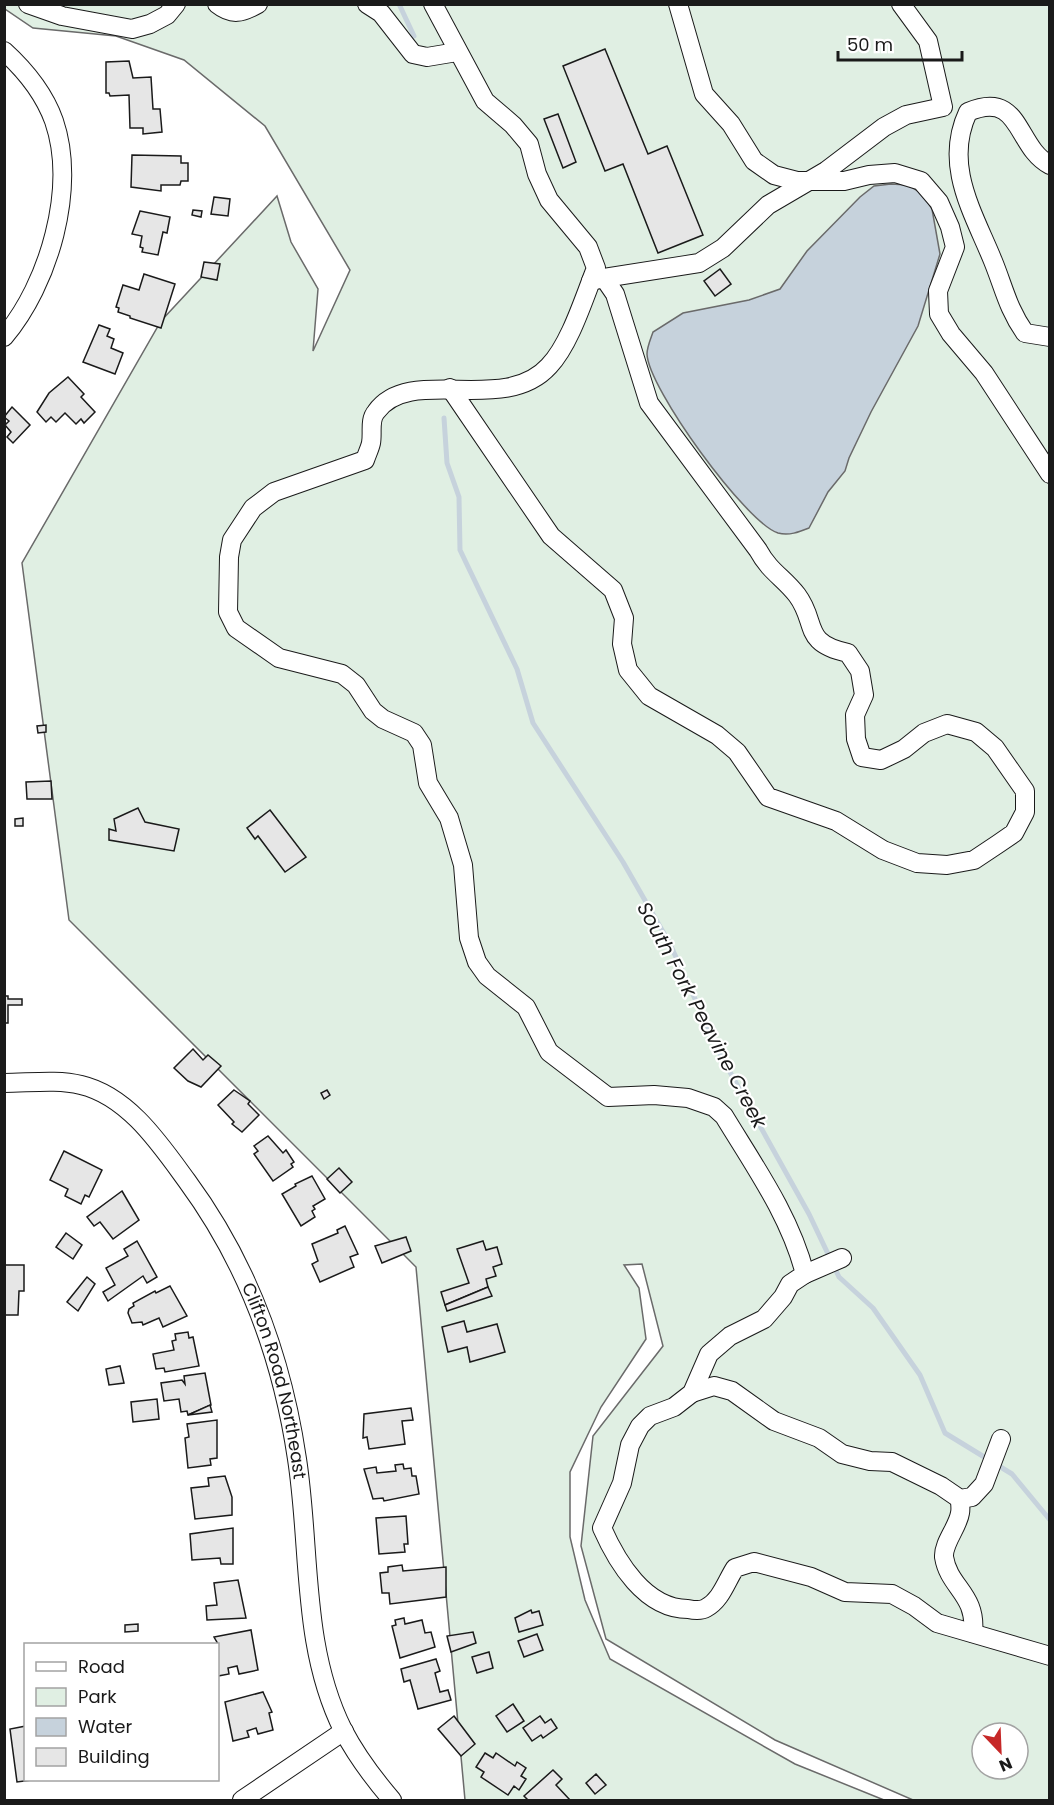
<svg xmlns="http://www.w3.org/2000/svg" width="1054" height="1805" viewBox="0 0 1054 1805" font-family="Poppins,sans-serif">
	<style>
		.green { fill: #e0efe3; stroke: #6a6a6a; stroke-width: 1.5; fill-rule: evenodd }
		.water { fill: #c6d2dc; stroke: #6a6a6a; stroke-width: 1.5 }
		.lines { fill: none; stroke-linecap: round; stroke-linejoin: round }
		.stream { stroke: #c6d2dc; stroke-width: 5 }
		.building { fill: #e6e6e6; stroke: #1a1a1a; stroke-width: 1.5 }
		.minor-casing { stroke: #1a1a1a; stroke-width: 20 }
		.minor { stroke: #fff; stroke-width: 18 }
		.labels { text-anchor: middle; stroke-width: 4.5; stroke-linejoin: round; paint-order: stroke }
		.street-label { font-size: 18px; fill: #1a1a1a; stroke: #fff }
		.water-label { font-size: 20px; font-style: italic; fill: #1a1a1a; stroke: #fff }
	</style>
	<rect width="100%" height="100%" fill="#fff"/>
	<!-- green -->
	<path class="green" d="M4,5H1049V1800H913L775,1740L606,1639L581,1546L593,1436L663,1346L642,1264L624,1265L639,1288L646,1339L601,1407L570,1472V1537L585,1600L610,1659L795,1764L884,1800H465L416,1267L69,920L22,563L161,321L277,196L291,242L318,289L313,351L350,270L265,126L184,60L116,36L33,28L5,9ZM982,1733H1018V1769H982Z"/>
	<!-- water -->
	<path class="water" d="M891,184L908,185L923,194L932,209L940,254L918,326L871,412L849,458L845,471L828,492L809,528C799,532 789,536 778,533C746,523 648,388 647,354C647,347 651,338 653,332L683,313L749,300L780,289L807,251L860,197L874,186Z"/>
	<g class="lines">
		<!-- stream -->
		<g class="stream">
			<polyline points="399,4 414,36"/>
			<polyline points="444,418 447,463 459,497 460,550 517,669 533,723 623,862 670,944 721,1056 809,1214 839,1277 873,1308 920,1375 945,1433 1012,1474 1050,1520"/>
		</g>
	</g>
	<!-- building -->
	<g class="building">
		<polygon points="605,49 648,154 667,146 703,235 658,253 623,164 605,171 563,66"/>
		<polygon points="129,61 133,78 151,77 153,109 160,109 162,132 143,134 143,128 130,128 129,95 110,96 109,93 106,93 106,62"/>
		<polygon points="558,114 576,162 563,168 544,119"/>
		<polygon points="132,155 181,156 181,163 188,163 188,181 181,181 180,185 161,185 161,191 131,187"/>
		<polygon points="214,197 230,199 228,216 211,214"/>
		<polygon points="193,210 202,211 201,217 192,215"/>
		<polygon points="140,211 170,217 167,233 163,232 158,255 142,252 143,248 140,247 142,236 132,234"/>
		<polygon points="204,262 220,264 217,280 201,277"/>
		<polygon points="720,269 731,284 715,296 704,281"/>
		<polygon points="144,274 175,284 161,328 130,318 130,316 118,312 119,308 116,307 123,285 139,290"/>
		<polygon points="99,325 110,329 107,336 114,339 111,348 123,353 115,374 83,362"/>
		<polygon points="68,377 84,394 81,397 95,412 84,423 81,419 76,424 65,413 56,422 51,417 46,422 37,412 49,393"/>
		<polygon points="12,407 30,425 13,443 7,437 11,432 5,425 9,421 4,417"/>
		<polygon points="46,725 46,732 38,733 37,726"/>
		<polygon points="51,781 52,799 27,799 26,782"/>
		<polygon points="138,808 145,822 179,829 174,851 109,840 109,829 116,831 114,819"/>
		<polygon points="270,810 306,857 285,872 258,836 255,839 247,828"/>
		<polygon points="23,818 23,826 15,826 15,819"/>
		<polygon points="4,996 8,996 8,999 22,999 22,1005 8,1005 8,1023 4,1023"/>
		<polygon points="193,1049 203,1060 208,1055 221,1066 201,1087 188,1081 174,1068"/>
		<polygon points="234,1090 250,1101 248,1104 259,1115 242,1132 232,1124 234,1122 218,1105"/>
		<polygon points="327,1090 330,1095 324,1099 321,1093"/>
		<polygon points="268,1136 283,1153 286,1150 294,1162 291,1164 293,1167 273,1181 254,1154 258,1151 254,1146"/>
		<polygon points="64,1151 102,1170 89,1197 85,1195 81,1204 65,1196 68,1189 50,1180"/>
		<polygon points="339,1168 352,1182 340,1193 327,1179"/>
		<polygon points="312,1176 325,1199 313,1206 315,1209 312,1211 315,1217 301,1226 282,1194 296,1186 295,1184"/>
		<polygon points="122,1191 139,1220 113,1239 100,1222 94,1226 87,1217"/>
		<polygon points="345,1226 358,1254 350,1257 354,1267 320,1282 312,1264 318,1261 312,1244 338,1233 337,1230"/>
		<polygon points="66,1233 82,1245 73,1259 56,1247"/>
		<polygon points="406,1237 411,1251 382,1263 375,1246"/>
		<polygon points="137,1241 157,1277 147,1283 143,1276 108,1301 103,1292 115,1285 106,1268 128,1256 124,1249"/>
		<polygon points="483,1241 486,1250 497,1247 502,1264 493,1267 496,1276 486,1279 488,1287 445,1305 441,1292 469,1283 457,1249"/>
		<polygon points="5,1265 24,1265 24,1291 19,1291 18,1315 4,1315"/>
		<polygon points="87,1277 95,1284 78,1311 67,1302"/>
		<polygon points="170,1286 187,1316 163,1327 159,1318 143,1325 142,1322 132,1323 128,1313 129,1309 134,1306 133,1303 155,1291 156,1293"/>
		<polygon points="488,1287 492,1296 447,1311 445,1305"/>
		<polygon points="464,1321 467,1332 497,1324 505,1352 470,1362 467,1347 448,1352 442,1327"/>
		<polygon points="188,1332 189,1338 193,1337 199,1366 165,1372 164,1368 156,1369 153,1354 174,1350 172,1341 176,1340 175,1334"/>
		<polygon points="120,1366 124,1383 109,1385 106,1369"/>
		<polygon points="205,1373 211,1405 188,1415 187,1411 181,1412 179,1399 164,1401 161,1383 182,1380 185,1384 184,1376"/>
		<polygon points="157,1399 159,1419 133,1422 131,1402"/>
		<polygon points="210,1405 212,1412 188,1415"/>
		<polygon points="411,1408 413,1420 402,1421 405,1444 369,1449 367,1437 363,1438 364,1414"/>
		<polygon points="217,1420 217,1458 210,1459 211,1465 188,1468 185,1438 189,1437 187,1424"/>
		<polygon points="403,1464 404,1469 411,1468 412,1476 416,1476 419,1494 384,1501 383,1498 373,1499 364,1469 376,1467 377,1473 396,1471 395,1465"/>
		<polygon points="225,1476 232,1497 232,1515 195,1519 191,1488 209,1486 208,1478"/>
		<polygon points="406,1516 408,1544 404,1544 405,1552 379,1554 376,1518"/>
		<polygon points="233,1528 233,1564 221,1564 220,1558 192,1560 190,1534"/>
		<polygon points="402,1565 403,1571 446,1567 446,1597 390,1604 389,1593 382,1593 380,1573 388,1572 388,1567"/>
		<polygon points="238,1580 246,1618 207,1620 206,1606 217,1605 214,1583"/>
		<polygon points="531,1610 532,1613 539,1611 543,1625 519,1632 515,1618"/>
		<polygon points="404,1618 405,1624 422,1620 425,1633 431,1632 435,1647 400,1658 392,1626 396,1625 395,1620"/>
		<polygon points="138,1624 138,1631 125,1632 125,1625"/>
		<polygon points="251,1630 258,1670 239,1674 237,1666 228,1668 229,1674 218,1676 218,1644 214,1637"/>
		<polygon points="473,1632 476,1643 451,1652 447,1636"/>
		<polygon points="537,1634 543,1650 524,1657 518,1641"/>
		<polygon points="489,1652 493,1668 477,1673 472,1657"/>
		<polygon points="436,1659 440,1671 435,1673 440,1692 448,1690 451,1700 418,1709 410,1680 404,1682 401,1669"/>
		<polygon points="263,1692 272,1712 269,1713 273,1730 258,1734 256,1728 247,1731 249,1737 233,1741 225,1702"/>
		<polygon points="513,1704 524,1721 507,1732 496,1716"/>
		<polygon points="454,1716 475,1744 461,1756 438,1729"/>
		<polygon points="540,1716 545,1723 551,1719 557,1728 543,1738 541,1735 532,1741 523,1728"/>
		<polygon points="26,1726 26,1780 32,1780 17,1782 10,1729"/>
		<polygon points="485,1753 493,1758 496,1753 515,1766 517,1762 526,1768 521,1776 526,1779 519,1790 514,1786 508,1795 481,1777 484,1772 476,1767"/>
		<polygon points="553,1770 562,1779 556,1785 570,1800 528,1800 524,1796"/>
		<polygon points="596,1774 606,1785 595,1794 586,1783"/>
	</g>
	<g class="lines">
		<!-- minor casing -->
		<g class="minor-casing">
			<g id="minor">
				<polyline points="28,4 62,16 132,29 150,24 167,15 176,4"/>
				<path d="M217,4C232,16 242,13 258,4"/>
				<polyline points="367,4 381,13 413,54 427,57 457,52"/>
				<path d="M433,4L485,101L513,125L529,144L537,174L549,200L588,247L596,268C584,298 570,344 549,366C504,416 410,364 376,412C369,420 373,433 371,443C370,448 367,454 365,460L274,492L253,508L232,540L229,557L228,612L236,628L279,658L342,674L356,685L373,711L383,719L414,733L422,745L428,783L449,818L463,865L469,938L477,962L487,976L526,1007L549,1052L608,1097L654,1095L688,1098L714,1107L724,1116C755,1167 790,1216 805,1274L790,1284L783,1297L764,1319L730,1336L709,1354L692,1393L674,1407L650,1416L640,1426L630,1445L622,1483L602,1528C617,1562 645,1609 688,1609C693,1610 701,1611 706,1608C721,1600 726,1582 735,1568L754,1562L811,1577L845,1592L892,1594L914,1606L937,1623L1050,1656"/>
				<polyline points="678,4 704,94 731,124 754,161 774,175 797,181 844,181 869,175 895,173 921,181 939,202 950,227 955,247 938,291 939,314 951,334 984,373 1050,474"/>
				<path d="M4,51C26,71 44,93 54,121C77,188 49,284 4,337"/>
				<path d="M1050,165C1015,147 1022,89 968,112C943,165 973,212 993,261C1004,288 1008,309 1025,333L1050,337"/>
				<polyline points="604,278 699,263 723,248 768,205 826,171 884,127 906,115 943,107 928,41 901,4"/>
				<path d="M450,388L551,536L613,590L624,618L622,644L628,670L649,696L717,735L737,752L768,797L836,821L883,850L917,863L947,865L974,860L998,844L1014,833L1025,812V791L995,748L976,732L947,724L924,733L904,749L881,760L862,757L856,739L855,715L864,695L860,671L848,653C801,643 818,623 797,595C783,577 770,572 758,550L649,403L615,294L604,278L591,281"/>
				<path id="s1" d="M4,1083C29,1083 57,1079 81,1085C128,1096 160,1144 187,1181C248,1264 282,1357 297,1459C311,1549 301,1646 343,1730C356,1755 374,1779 392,1800"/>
				<polyline points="805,1274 842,1258"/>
				<polyline points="692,1393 714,1386 732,1391 774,1421 819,1438 842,1454 870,1461 892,1462 941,1486 960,1499 972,1497 984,1484 1001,1439"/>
				<path d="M960,1499C960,1504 961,1509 960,1513C958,1527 943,1543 944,1557C949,1588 977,1594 973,1633"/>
				<polyline points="242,1800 344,1731"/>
			</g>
		</g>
		<!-- minor -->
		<use href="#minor" class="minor"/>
	</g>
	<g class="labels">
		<!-- street labels -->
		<g class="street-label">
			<text dy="6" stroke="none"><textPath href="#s1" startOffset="444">Clifton Road Northeast</textPath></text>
		</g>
		<!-- water labels -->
		<g class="water-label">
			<text transform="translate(702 1015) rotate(62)" y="7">South Fork Peavine Creek</text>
		</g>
	</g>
	<!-- border -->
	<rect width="1054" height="1805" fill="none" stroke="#1a1a1a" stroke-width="12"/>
	<!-- legend -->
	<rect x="24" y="1643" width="195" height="138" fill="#ffffff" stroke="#a3a3a3" stroke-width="1.5"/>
	<rect x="36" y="1662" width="30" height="9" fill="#ffffff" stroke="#a3a3a3" stroke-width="1.5"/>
	<text x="78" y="1673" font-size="18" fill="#1a1a1a">Road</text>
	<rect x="36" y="1688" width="30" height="18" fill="#e0efe3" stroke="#a3a3a3" stroke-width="1.5"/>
	<text x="78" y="1703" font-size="18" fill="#1a1a1a">Park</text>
	<rect x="36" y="1718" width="30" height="18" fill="#c6d2dc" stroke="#a3a3a3" stroke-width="1.5"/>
	<text x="78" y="1733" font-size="18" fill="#1a1a1a">Water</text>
	<rect x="36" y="1748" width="30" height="18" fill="#e6e6e6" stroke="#a3a3a3" stroke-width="1.5"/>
	<text x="78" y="1763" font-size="18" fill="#1a1a1a">Building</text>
	<!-- north arrow -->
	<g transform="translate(1000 1751) rotate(157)"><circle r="28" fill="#ffffff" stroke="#a3a3a3" stroke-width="1.5"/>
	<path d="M0-4.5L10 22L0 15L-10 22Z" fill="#c62828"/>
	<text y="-9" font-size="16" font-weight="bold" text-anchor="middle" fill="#1a1a1a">N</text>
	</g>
	<!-- scale -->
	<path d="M838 51v9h124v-9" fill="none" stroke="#1a1a1a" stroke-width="3"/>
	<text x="847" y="51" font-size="18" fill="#1a1a1a" stroke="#ffffff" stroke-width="4.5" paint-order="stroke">50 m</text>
</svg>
